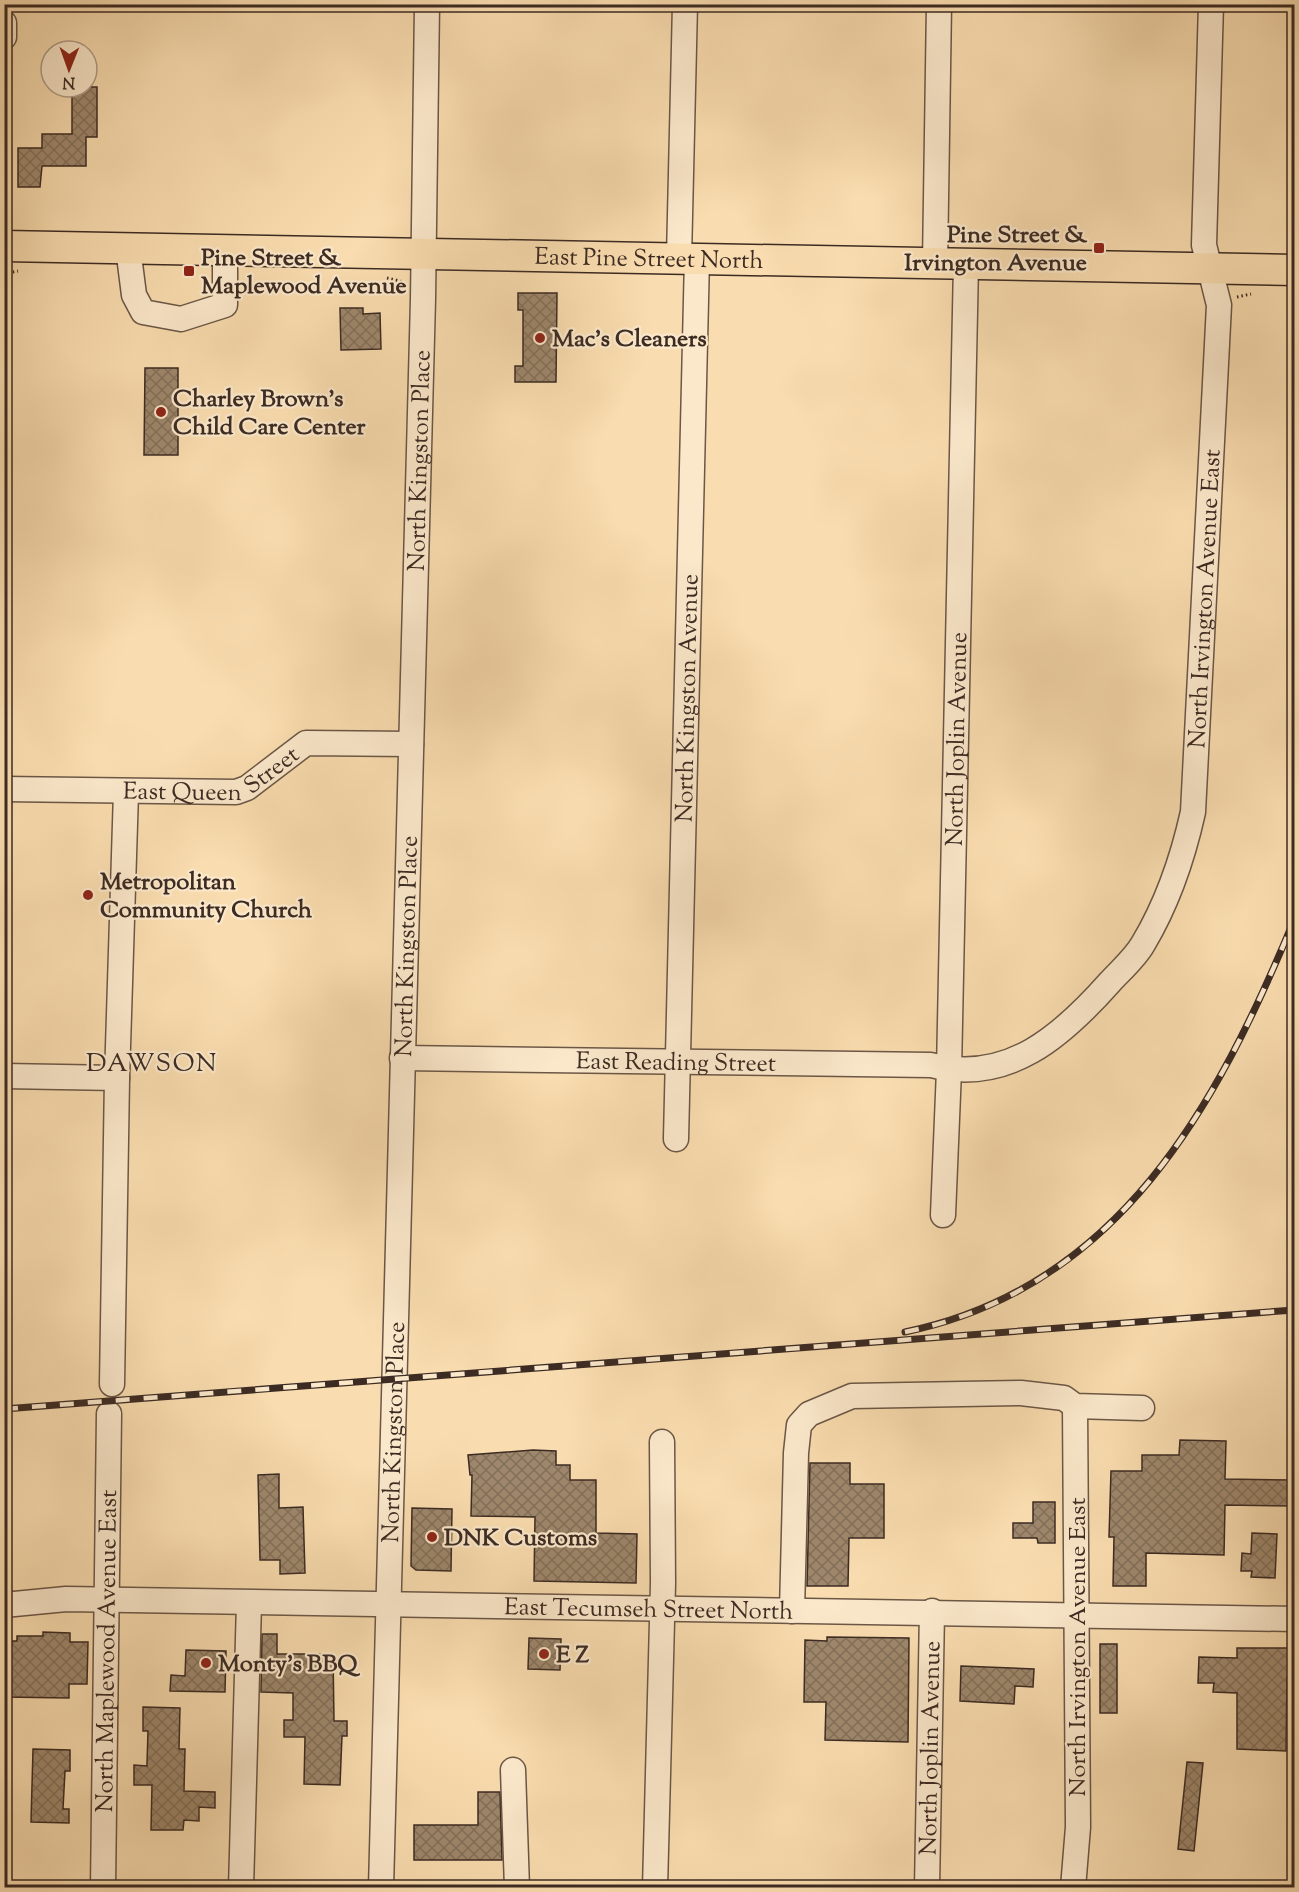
<svg xmlns="http://www.w3.org/2000/svg" width="1299" height="1892" viewBox="0 0 1299 1892" font-family="'Sorts Mill Goudy',serif">
	<style>
		.building { fill: url(#building-cross-hatch); stroke: #3c2b23; stroke-width: 1.5 }
		.lines { fill: none; stroke-linecap: round; stroke-linejoin: round }
		.minor-casing { stroke: #6b5746; stroke-width: 27 }
		.major-casing { stroke: #3c2b23; stroke-width: 33 }
		.path { stroke: #3c2b23; stroke-width: 3; stroke-dasharray: 1.5 3; stroke-linecap: butt }
		.minor { stroke: #fbe8cb; stroke-width: 24 }
		.major { stroke: #f9dcaf; stroke-width: 30 }
		.rail-casing { stroke: #3c2b23; stroke-width: 7 }
		.rail { stroke: #fbe8cb; stroke-width: 4.5; stroke-dasharray: 14; stroke-linecap: butt }
		.poi-dot { fill: #8f2418; stroke: #fbe8cb; stroke-width: 2 }
		.labels { text-anchor: middle; stroke-width: 4.5; stroke-linejoin: round; paint-order: stroke }
		.poi-label { font-size: 24px; font-weight: bold; fill: #3c2b23; stroke: #fbe8cb; text-anchor: start }
		.street-label { font-size: 24px; fill: #3c2b23; stroke: #fbe8cb }
		.neighbourhood-label { font-size: 26px; letter-spacing: 1.5px; fill: #3c2b23; stroke: #fbe8cb }
	</style>
	<defs>
		<pattern id="building-cross-hatch" width="8" height="8" patternUnits="userSpaceOnUse" patternTransform="scale(1.5)"><rect width="8" height="8" fill="#9e876c"/><path d="M0 0l8 8M0 8l8-8" fill="none" stroke="#826f58"/></pattern>
	</defs>
	<rect width="100%" height="100%" fill="#f9dcaf"/>
	<filter id="stains"><feTurbulence type="fractalNoise" baseFrequency=".00333" numOctaves="4"/><feColorMatrix values="0 0 0 0 .2 0 0 0 0 .09 0 0 0 0 .02 0 0 0 .5 -.17"/></filter>
	<radialGradient id="worn" r=".72"><stop offset=".6" stop-color="#630" stop-opacity="0"/><stop offset="1" stop-color="#630" stop-opacity=".3"/></radialGradient>
	<!-- building -->
	<g class="building">
		<polygon points="72,87 97,87 97,137 86,137 86,166 42,166 40,187 18,187 18,148 42,148 42,134 72,134"/>
		<polygon points="518,293 557,293 556,382 515,382 515,366 523,366 523,310 518,310"/>
		<polygon points="340,308 363,308 363,314 380,313 381,349 341,350"/>
		<polygon points="145,368 178,368 178,455 144,455"/>
		<polygon points="1180,1440 1226,1441 1225,1479 1294,1480 1294,1506 1225,1505 1224,1555 1146,1553 1146,1586 1113,1586 1114,1537 1109,1537 1111,1471 1142,1471 1142,1455 1179,1455"/>
		<polygon points="533,1450 556,1451 556,1465 570,1465 570,1480 596,1480 596,1533 637,1534 636,1583 534,1581 535,1517 471,1516 472,1475 470,1475 468,1455"/>
		<polygon points="810,1463 850,1463 850,1484 884,1484 884,1538 849,1538 848,1586 807,1586"/>
		<polygon points="279,1474 279,1508 303,1507 305,1573 280,1574 280,1560 260,1560 258,1475"/>
		<polygon points="1033,1502 1055,1502 1055,1543 1038,1543 1037,1538 1013,1538 1013,1523 1033,1523"/>
		<polygon points="412,1508 452,1509 451,1571 416,1570 411,1566"/>
		<polygon points="1252,1533 1277,1534 1275,1578 1251,1577 1252,1571 1241,1571 1242,1553 1251,1554"/>
		<polygon points="43,1632 70,1633 70,1642 88,1642 87,1684 69,1684 69,1698 4,1697 4,1641 17,1641 17,1636 43,1636"/>
		<polygon points="262,1634 277,1634 277,1654 333,1654 334,1721 347,1721 347,1736 342,1736 340,1785 304,1784 305,1737 284,1737 284,1720 293,1720 293,1693 261,1692"/>
		<polygon points="827,1637 909,1638 908,1742 825,1740 826,1702 804,1702 805,1640 827,1641"/>
		<polygon points="529,1638 561,1639 560,1670 528,1669"/>
		<rect x="1100" y="1644" width="17" height="69"/>
		<polygon points="1237,1648 1294,1648 1294,1677 1287,1677 1286,1751 1237,1749 1237,1693 1213,1692 1214,1683 1198,1683 1199,1657 1237,1658"/>
		<polygon points="186,1650 226,1651 225,1692 170,1691 171,1675 185,1676"/>
		<polygon points="961,1666 1034,1669 1033,1687 1015,1686 1014,1704 960,1701"/>
		<polygon points="143,1707 180,1708 179,1749 185,1749 184,1791 215,1792 215,1808 199,1807 199,1821 184,1820 183,1830 151,1830 152,1785 134,1785 134,1765 147,1766 147,1763 148,1731 143,1731"/>
		<polygon points="33,1749 70,1750 70,1771 65,1771 63,1809 69,1809 69,1823 31,1822"/>
		<polygon points="1187,1762 1203,1763 1194,1851 1178,1849"/>
		<polygon points="478,1792 500,1792 502,1860 414,1860 414,1825 478,1825"/>
	</g>
	<g class="lines">
		<!-- minor casing -->
		<g class="minor-casing">
			<g id="minor">
				<polyline points="4,23 4,37"/>
				<polyline points="128,248 134,295 143,312 181,319 225,305 225,250"/>
				<polyline points="679,258 685,4"/>
				<polyline points="935,264 939,4"/>
				<path id="s1" d="M4,789L236,792L247,788L306,743L411,744"/>
				<path id="s2" d="M402,1058L931,1065C1008,1085 1063,1035 1110,982C1121,970 1135,958 1143,944C1167,904 1183,857 1193,812L1219,305L1204,245L1211,4"/>
				<polyline points="4,1076 117,1078"/>
				<path id="s3" d="M676,1139L697,258"/>
				<path id="s4" d="M943,1215L949,1070L966,264"/>
				<polyline points="112,1384 117,1078 126,792"/>
				<path id="s5" d="M4,1605L66,1599L1294,1619"/>
				<polyline points="792,1611 796,1453 799,1425 809,1414 852,1396 1021,1393 1064,1398 1075,1406 1142,1408"/>
				<polyline points="513,1770 517,1888"/>
				<path id="s6" d="M103,1888L109,1414"/>
				<polyline points="241,1888 249,1603"/>
				<path id="s7" d="M381,1888L423,299L427,4"/>
				<polyline points="655,1888 663,1583 662,1442"/>
				<path id="s8" d="M927,1888L932,1611"/>
				<polyline points="1073,1888 1078,1827 1075,1406"/>
			</g>
		</g>
		<!-- major casing -->
		<g class="major-casing">
			<g id="major">
				<path id="s9" d="M4,246L1294,270"/>
			</g>
		</g>
		<!-- path -->
		<g class="path">
			<polyline points="4,274 18,271"/>
			<polyline points="387,278 404,282"/>
			<polyline points="1237,297 1251,294"/>
		</g>
		<!-- minor -->
		<use href="#minor" class="minor"/>
		<!-- major -->
		<use href="#major" class="major"/>
		<!-- rail casing -->
		<g class="rail-casing">
			<g id="rail">
				<path d="M905,1332C1119,1288 1217,1106 1294,920"/>
				<polyline points="4,1409 1294,1310"/>
			</g>
		</g>
		<!-- rail -->
		<use href="#rail" class="rail"/>
	</g>
	<!-- markers -->
	<g class="poi-dot">
		<rect x="1093" y="242" width="12" height="12" rx="3"/>
		<rect x="183" y="265" width="12" height="12" rx="3"/>
		<circle cx="540" cy="338" r="6"/>
		<circle cx="161" cy="412" r="6"/>
		<circle cx="88" cy="895" r="6"/>
		<circle cx="432" cy="1537" r="6"/>
		<circle cx="544" cy="1654" r="6"/>
		<circle cx="206" cy="1663" r="6"/>
	</g>
	<g class="labels">
		<!-- poi labels -->
		<g class="poi-label">
			<text x="1087" y="242" text-anchor="end">Pine Street &amp;<tspan x="1087" dy="28">Irvington Avenue</tspan></text>
			<text x="201" y="265">Pine Street &amp;<tspan x="201" dy="28">Maplewood Avenue</tspan></text>
			<text x="552" y="346">Mac's Cleaners</text>
			<text x="173" y="406">Charley Brown's<tspan x="173" dy="28">Child Care Center</tspan></text>
			<text x="100" y="889">Metropolitan<tspan x="100" dy="28">Community Church</tspan></text>
			<text x="444" y="1545">DNK Customs</text>
			<text x="556" y="1662">E Z</text>
			<text x="218" y="1671">Monty's BBQ</text>
		</g>
		<!-- street labels -->
		<g class="street-label">
			<text dy="8" stroke="none"><textPath href="#s9" startOffset="645">East Pine Street North</textPath></text>
			<text dy="8" stroke="none"><textPath href="#s7" startOffset="1428">North Kingston Place</textPath></text>
			<text dy="8" stroke="none"><textPath href="#s2" startOffset="1144">North Irvington Avenue East</textPath></text>
			<text dy="8" stroke="none"><textPath href="#s3" startOffset="441">North Kingston Avenue</textPath></text>
			<text dy="8" stroke="none"><textPath href="#s4" startOffset="476">North Joplin Avenue</textPath></text>
			<text dy="8" stroke="none"><textPath href="#s1" startOffset="212">East Queen Street</textPath></text>
			<text dy="8" stroke="none"><textPath href="#s7" startOffset="942">North Kingston Place</textPath></text>
			<text dy="8" stroke="none"><textPath href="#s2" startOffset="274">East Reading Street</textPath></text>
			<text dy="8" stroke="none"><textPath href="#s7" startOffset="456">North Kingston Place</textPath></text>
			<text dy="8" stroke="none"><textPath href="#s5" startOffset="645">East Tecumseh Street North</textPath></text>
			<text transform="translate(1077 1647) rotate(-90)" y="8">North Irvington Avenue East</text>
			<text dy="8" stroke="none"><textPath href="#s6" startOffset="237">North Maplewood Avenue East</textPath></text>
			<text dy="8" stroke="none"><textPath href="#s8" startOffset="140">North Joplin Avenue</textPath></text>
		</g>
		<!-- neighbourhood labels -->
		<g class="neighbourhood-label">
			<text x="152" y="1071">DAWSON</text>
		</g>
	</g>
	<!-- margin -->
	<rect width="1299" height="1892" fill="none" stroke="#f9dcaf" stroke-width="24"/>
	<rect x="6" y="6" width="1287" height="1880" fill="none" stroke="#3c2b23" stroke-width="3"/>
	<rect x="12" y="12" width="1275" height="1868" fill="none" stroke="#3c2b23" stroke-width="1.5"/>
	<!-- north arrow -->
	<g transform="translate(69 69) rotate(181)"><circle r="28" fill="#fbe8cb" stroke="#af9c88" stroke-width="1.5"/>
	<path d="M0-4.5L10 22L0 15L-10 22Z" fill="#8f2418"/>
	<text y="-9" font-size="16" font-weight="bold" text-anchor="middle" fill="#3c2b23">N</text>
	</g>
	<rect width="100%" height="100%" filter="url(#stains)"/>
	<rect width="100%" height="100%" fill="url(#worn)"/>
</svg>
